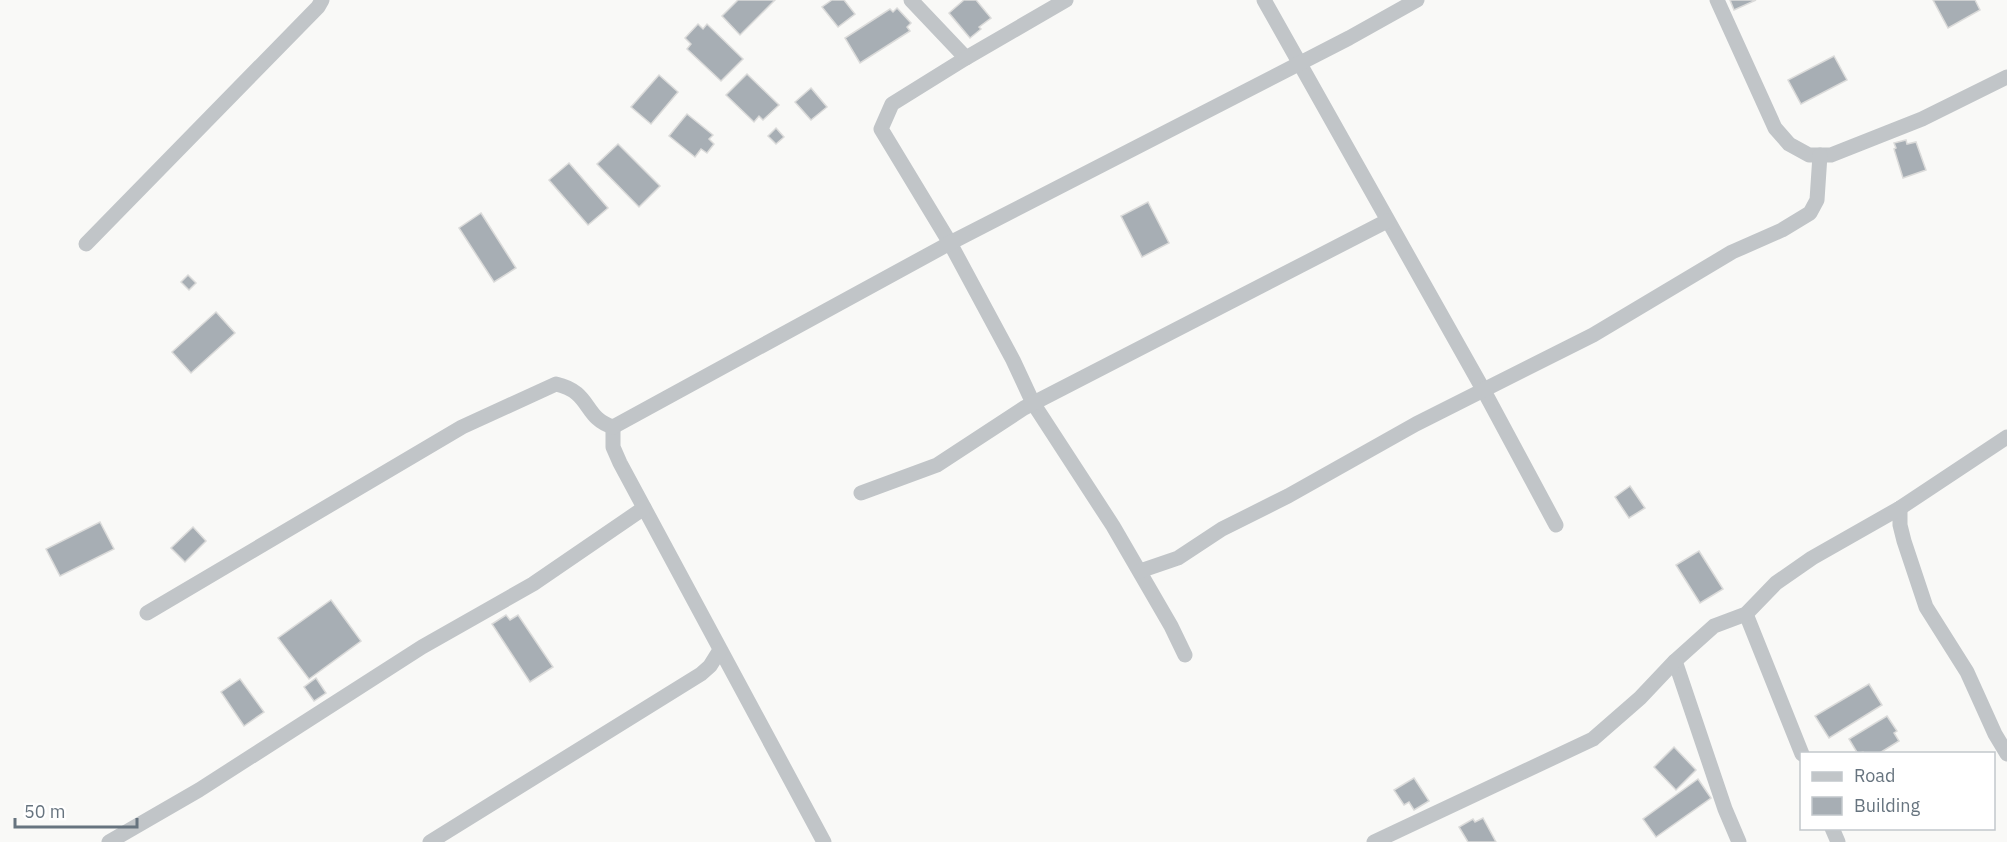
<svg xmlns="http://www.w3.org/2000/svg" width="2007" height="842" viewBox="0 0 2007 842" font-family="'IBM Plex Sans',sans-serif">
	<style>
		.building { fill: #a7aeb4; stroke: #dbdbda; stroke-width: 1.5 }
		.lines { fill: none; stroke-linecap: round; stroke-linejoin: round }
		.minor { stroke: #c1c5c8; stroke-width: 15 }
	</style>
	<rect width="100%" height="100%" fill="#f9f9f7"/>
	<!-- building -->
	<g class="building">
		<polygon points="738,0 775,0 740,35 722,16"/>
		<polygon points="832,0 844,0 855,14 838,27 822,7"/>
		<polygon points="964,0 976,0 991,18 979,27 981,29 970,38 949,13"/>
		<polygon points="1730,0 1756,0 1734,10"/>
		<polygon points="1933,0 1975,0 1980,10 1948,28"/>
		<polygon points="897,8 911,23 907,27 910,31 860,63 845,38 890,9 893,12"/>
		<polygon points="698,24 703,29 707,24 743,59 721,81 687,49 691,44 685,38"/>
		<polygon points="1834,56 1847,80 1801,104 1788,80"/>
		<polygon points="747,74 779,105 763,120 759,116 754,122 726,95"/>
		<polygon points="659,75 678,92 651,124 631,107"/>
		<polygon points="811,88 827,107 811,120 795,102"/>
		<polygon points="687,114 713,135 709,139 714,144 707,153 701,149 695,157 669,136"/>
		<polygon points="776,128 784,137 776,144 768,136"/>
		<polygon points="1906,140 1907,144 1916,142 1926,170 1903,178 1894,149 1896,148 1894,143"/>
		<polygon points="618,144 660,186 639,207 597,164"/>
		<polygon points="569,163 608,208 588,225 549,180"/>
		<polygon points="1148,202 1169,243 1142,257 1121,216"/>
		<polygon points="481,213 516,268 494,282 459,228"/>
		<polygon points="188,275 196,283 189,290 181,282"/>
		<polygon points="216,312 235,333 191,373 172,352"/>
		<polygon points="1630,486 1645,508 1629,518 1615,497"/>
		<polygon points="100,522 114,549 60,576 46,549"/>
		<polygon points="193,527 206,541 185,562 171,548"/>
		<polygon points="1699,551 1723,589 1700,603 1676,565"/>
		<polygon points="331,600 361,641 309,679 278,638"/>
		<polygon points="506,615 510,620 518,615 553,667 530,682 492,624"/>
		<polygon points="316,678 326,693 314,701 304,687"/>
		<polygon points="240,679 264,712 244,726 221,692"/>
		<polygon points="1869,684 1882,705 1829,738 1815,716"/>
		<polygon points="1887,716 1897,731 1894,733 1899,741 1878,754 1864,754 1863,752 1858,754 1849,739"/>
		<polygon points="1674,747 1696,770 1676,790 1654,767"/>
		<polygon points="1414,778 1429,801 1414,810 1409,802 1404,805 1394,790"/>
		<polygon points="1698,779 1711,798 1656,837 1643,819"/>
		<polygon points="1483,818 1496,842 1468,842 1459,827 1473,819 1475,822"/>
	</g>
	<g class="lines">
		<!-- minor -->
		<g class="minor">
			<polyline points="911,0 966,58 892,104 881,129 950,243 1013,360 1033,403 1113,526 1171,626 1185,655"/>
			<polyline points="1264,0 1484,391 1556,525"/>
			<polyline points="1717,0 1775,128 1789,144 1809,155 1831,155 1922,119 2007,77"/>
			<polyline points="966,58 1066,0"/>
			<polyline points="86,244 318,7 322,0"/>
			<polyline points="613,427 613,447 620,463 824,842"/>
			<polyline points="861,493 937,465 1024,408 1387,221"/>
			<polyline points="1900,508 1900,525 1904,541 1926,607 1967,672 1995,734 2007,754"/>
			<polyline points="1140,571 1178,558 1222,529 1288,496 1416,424 1593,335 1732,252 1782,230 1810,213 1817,200 1820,155"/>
			<path d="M147,613L462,427L556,384C592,392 583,418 613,427L950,243L1349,38L1417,0"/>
			<polyline points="1746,614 1802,754"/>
			<polyline points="1675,661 1725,809 1739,842"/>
			<polyline points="1832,828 1838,842"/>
			<polyline points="109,842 199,790 422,647 533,584 644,508"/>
			<polyline points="430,842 701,674 710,666 720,650"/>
			<polyline points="1374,842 1593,739 1640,698 1675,661 1714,626 1746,614 1776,583 1812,558 1900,508 2007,437"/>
		</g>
	</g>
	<!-- legend -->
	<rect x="1800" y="752" width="195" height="78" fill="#ffffff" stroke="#c2c7cc" stroke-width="1.5"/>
	<rect x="1812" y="772" width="30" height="9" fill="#c1c5c8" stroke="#c2c7cc" stroke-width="1.5"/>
	<text x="1854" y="782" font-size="18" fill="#67747f">Road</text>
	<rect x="1812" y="797" width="30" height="18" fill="#a7aeb4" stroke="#c2c7cc" stroke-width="1.5"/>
	<text x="1854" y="812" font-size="18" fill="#67747f">Building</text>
	<!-- scale -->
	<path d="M15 818v9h122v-9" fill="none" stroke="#67747f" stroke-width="3"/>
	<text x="24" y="818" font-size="18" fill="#67747f" stroke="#ffffff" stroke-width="4.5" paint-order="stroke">50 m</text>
</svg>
